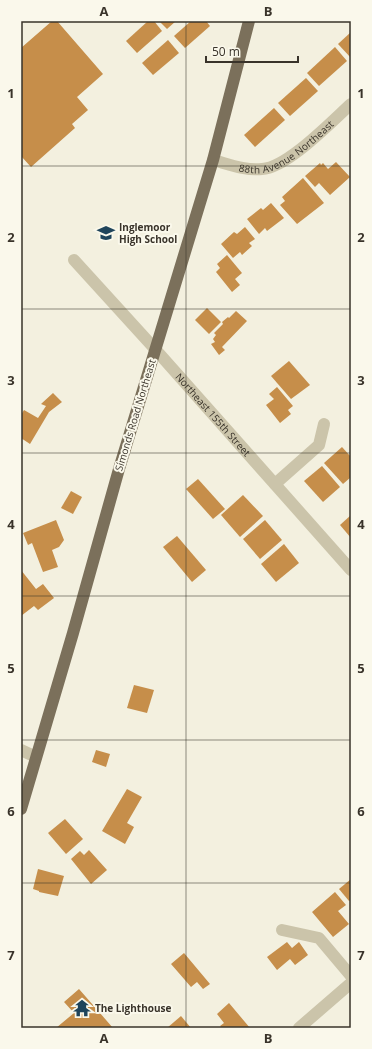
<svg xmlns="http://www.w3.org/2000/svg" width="372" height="1049" viewBox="0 0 372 1049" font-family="'Open Sans',sans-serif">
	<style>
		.building { fill: #c68e4a }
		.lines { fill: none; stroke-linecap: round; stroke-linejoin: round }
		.minor { stroke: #cbc4aa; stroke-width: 12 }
		.major { stroke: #7b705b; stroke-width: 12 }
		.grid { fill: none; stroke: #39332a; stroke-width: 1; stroke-opacity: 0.55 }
		.labels { text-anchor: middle; stroke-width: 4; stroke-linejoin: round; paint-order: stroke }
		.street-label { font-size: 10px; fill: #39332a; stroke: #faf8eb }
		.poi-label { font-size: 10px; font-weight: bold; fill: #39332a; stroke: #faf8eb; text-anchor: start }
		.neatline { fill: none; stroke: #39332a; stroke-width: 1.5 }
		.grid-label { font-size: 13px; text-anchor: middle; font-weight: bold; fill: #39332a }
	</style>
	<rect width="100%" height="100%" fill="#f3f0df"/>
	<!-- building -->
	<g class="building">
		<polygon points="52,21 57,21 103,74 77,97 88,110 72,124 75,128 31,167 21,156 21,48"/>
		<polygon points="148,21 154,21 162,31 137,53 126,41"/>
		<polygon points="159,21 176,21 167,29"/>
		<polygon points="191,21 206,21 210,26 185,48 174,36"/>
		<polygon points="351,32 351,58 338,44"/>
		<polygon points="168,40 179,53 153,75 142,63"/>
		<polygon points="335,47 347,61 319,86 307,73"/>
		<polygon points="306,78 318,91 290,116 278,103"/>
		<polygon points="274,108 285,120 255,147 244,135"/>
		<polygon points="336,162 350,177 330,195 319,183 315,187 305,176 320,163 321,165 323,163 328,169"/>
		<polygon points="303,178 324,203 297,224 280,205 285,201 282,197"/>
		<polygon points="271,203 284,218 267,231 265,228 259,234 247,219 261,208 263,210"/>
		<polygon points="245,227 255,239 249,243 252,246 242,255 240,252 233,258 221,244 234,232 237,234"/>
		<polygon points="227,255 242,273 235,279 240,285 232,292 216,272 220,268 217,264"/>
		<polygon points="207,308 221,322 209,334 195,320"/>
		<polygon points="236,311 247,321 222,347 225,350 219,355 211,344 215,342 213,339 216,335 214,333 223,324 222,322 228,317 229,318"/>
		<polygon points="289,361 310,385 291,399 271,376"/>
		<polygon points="277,387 293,406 288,410 291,414 280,423 266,405 274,399 269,394"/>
		<polygon points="53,393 62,402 49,412 30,444 21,438 21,415 24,410 38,418 46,406 41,404"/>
		<polygon points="342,447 351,457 351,477 343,484 324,463"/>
		<polygon points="322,466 340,487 323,502 304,481"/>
		<polygon points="198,479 225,509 213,519 186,489"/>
		<polygon points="71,491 82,497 73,514 61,508"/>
		<polygon points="243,495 263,516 240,537 221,515"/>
		<polygon points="351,515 351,538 340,525"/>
		<polygon points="56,520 64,540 59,547 52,550 58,567 43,572 32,543 28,545 23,533"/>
		<polygon points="265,520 282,540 260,559 243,539"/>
		<polygon points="177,536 206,570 192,582 163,547"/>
		<polygon points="284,544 299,563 276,582 261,564"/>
		<polygon points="21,570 36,589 43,584 54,598 38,610 34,606 21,616"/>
		<polygon points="134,685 154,690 147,713 127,708"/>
		<polygon points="96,750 110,754 106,767 92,762"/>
		<polygon points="127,789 142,797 127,823 134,827 125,844 102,831"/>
		<polygon points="65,819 83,839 66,854 48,833"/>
		<polygon points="89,850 107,870 91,884 71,859 80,851 84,855"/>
		<polygon points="38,869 64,876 58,896 39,892 39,891 33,889"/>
		<polygon points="351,879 351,900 349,901 339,889"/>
		<polygon points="335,892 346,905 338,911 349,924 333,937 312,912"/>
		<polygon points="287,942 292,948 299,942 308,955 295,965 290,959 277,970 267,957"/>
		<polygon points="184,953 210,984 203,989 197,982 191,987 171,964"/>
		<polygon points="79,989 113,1028 56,1028 74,1013 64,1002"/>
		<polygon points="229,1003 250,1028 222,1028 220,1026 224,1023 217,1014"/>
		<polygon points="181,1016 191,1028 167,1028"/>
	</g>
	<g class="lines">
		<!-- minor -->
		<g class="minor">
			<path id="s1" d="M213,160C228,164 246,171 262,169C287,168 331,122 351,104"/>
			<path id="s2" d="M74,260L155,349L351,570"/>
			<polyline points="275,484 319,445 324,424"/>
			<polyline points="21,750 36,757"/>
			<polyline points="282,930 319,938 351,976"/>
			<polyline points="299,1028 351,983"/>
		</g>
		<!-- major -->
		<polyline class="major" points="21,809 73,633 119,469 213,160 249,21"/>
	</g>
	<!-- grid -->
	<path class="grid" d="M186,21V1028M21,166H351M21,309H351M21,453H351M21,596H351M21,740H351M21,883H351"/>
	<!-- icons -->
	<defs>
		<g id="school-bare" transform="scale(1.38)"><path d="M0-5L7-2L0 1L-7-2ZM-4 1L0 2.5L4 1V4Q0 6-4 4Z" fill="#1f445b" stroke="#faf8eb" stroke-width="2.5" paint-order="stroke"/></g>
		<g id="temple-bare" transform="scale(1.38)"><path d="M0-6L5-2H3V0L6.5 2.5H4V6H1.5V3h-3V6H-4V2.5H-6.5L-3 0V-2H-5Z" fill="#1f445b" stroke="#faf8eb" stroke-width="2.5" paint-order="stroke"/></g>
	</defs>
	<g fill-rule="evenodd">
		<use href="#school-bare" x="106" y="233"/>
		<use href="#temple-bare" x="82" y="1008"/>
	</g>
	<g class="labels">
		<!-- street labels -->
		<g class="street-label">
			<text dy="4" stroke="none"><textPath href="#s1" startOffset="81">88th Avenue Northeast</textPath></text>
			<text transform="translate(135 415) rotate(-73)" y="4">Simonds Road Northeast</text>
			<text dy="4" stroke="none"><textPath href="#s2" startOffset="208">Northeast 155th Street</textPath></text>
		</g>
		<!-- poi labels -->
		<g class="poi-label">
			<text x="119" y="231">Inglemoor<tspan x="119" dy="12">High School</tspan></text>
			<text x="95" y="1012">The Lighthouse</text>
		</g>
	</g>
	<!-- border -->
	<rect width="372" height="1049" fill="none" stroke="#faf8eb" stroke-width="44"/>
	<!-- scale -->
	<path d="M206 56v6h92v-6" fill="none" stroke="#39332a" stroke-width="2"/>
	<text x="212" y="56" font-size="12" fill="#39332a" stroke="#faf8eb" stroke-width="3" paint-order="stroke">50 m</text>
	<rect x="22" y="22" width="328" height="1005" class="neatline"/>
	<g class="grid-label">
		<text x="104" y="16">A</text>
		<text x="268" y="16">B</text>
		<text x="11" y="98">1</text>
		<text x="361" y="98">1</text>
		<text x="11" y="242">2</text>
		<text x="361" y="242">2</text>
		<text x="11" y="385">3</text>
		<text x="361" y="385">3</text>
		<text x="11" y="529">4</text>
		<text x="361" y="529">4</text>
		<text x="11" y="673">5</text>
		<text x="361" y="673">5</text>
		<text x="11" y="816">6</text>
		<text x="361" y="816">6</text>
		<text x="11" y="960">7</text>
		<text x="361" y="960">7</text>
		<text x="104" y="1043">A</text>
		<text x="268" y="1043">B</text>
	</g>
</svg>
